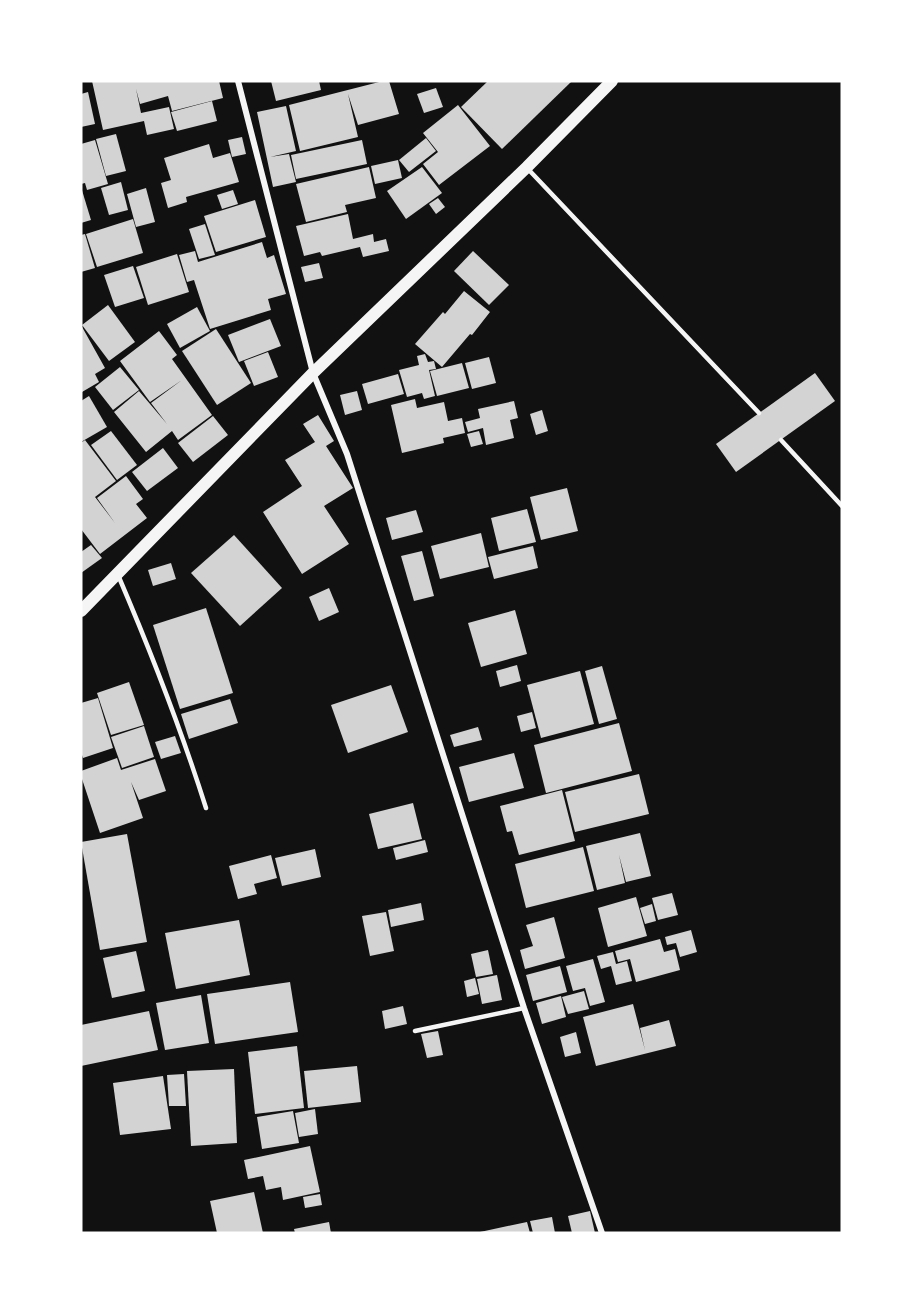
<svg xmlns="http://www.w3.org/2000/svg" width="923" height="1314" viewBox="0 0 923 1314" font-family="Inter,sans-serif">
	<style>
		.building { fill: #d3d3d3 }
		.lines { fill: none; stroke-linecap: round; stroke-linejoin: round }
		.service { stroke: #f5f5f5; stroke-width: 4.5 }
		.minor { stroke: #f5f5f5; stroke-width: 6 }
		.secondary { stroke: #f5f5f5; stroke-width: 12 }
	</style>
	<rect width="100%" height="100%" fill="#111"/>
	<!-- building -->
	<g class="building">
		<polygon points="92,81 219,81 223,98 172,111 168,96 140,104 136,89 141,113 169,107 174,129 147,135 144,121 103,130"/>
		<polygon points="271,81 319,81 321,90 276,101"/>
		<polygon points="383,81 389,81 399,114 358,125 348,94 358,137 300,151 289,105"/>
		<polygon points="488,81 572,81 502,149 461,107"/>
		<polygon points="436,88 443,107 424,113 417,94"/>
		<polygon points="88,92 95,124 81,127 81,94"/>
		<polygon points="212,101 217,121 177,131 171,112"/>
		<polygon points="458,105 490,146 439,185 423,164 438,152 423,133"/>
		<polygon points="286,106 296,151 270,157 289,154 296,182 273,187 257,112"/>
		<polygon points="116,134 126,171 106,176 96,139"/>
		<polygon points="242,137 246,154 232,157 228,140"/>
		<polygon points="426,138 436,151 409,172 399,160"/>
		<polygon points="95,140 108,184 87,190 85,183 81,184 81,144"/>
		<polygon points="362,140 367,164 296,179 291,155"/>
		<polygon points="209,144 213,158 230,153 239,182 186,197 187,202 168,208 161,183 171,180 164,158"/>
		<polygon points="398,160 402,178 375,184 371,166"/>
		<polygon points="369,167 376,198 345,205 347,212 306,222 296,184"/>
		<polygon points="422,167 442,193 406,219 387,191"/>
		<polygon points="121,182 128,210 109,215 101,188"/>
		<polygon points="81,187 91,220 81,223"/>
		<polygon points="146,188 155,222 136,227 127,194"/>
		<polygon points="233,190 238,204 222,209 217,195"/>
		<polygon points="438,198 445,207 436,214 429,204"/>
		<polygon points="255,200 266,237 216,252 204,216"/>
		<polygon points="348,214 353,239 373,234 374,242 386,239 389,251 363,257 360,247 322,256 320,252 304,256 296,226"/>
		<polygon points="133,219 143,253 97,267 86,234"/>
		<polygon points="205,224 215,255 199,259 189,229"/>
		<polygon points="85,234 95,268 81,272 81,235"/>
		<polygon points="262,242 267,258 274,255 286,294 268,299 271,310 210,329 194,280 187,282 179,255 195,251 198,262"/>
		<polygon points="473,251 509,285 489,305 454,271"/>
		<polygon points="177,254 189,292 148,305 136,267"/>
		<polygon points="319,263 323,278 305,282 301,267"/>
		<polygon points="133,266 144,298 115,307 104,275"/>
		<polygon points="464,291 490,312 472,335 470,334 442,367 415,344 443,312 445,314"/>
		<polygon points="108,305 135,342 109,361 82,325"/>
		<polygon points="197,307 210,331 180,348 167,324"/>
		<polygon points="270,319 281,346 239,362 228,335"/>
		<polygon points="81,325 105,368 95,374 99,382 82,392"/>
		<polygon points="216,329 251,383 217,405 182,351"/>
		<polygon points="159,331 177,355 172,359 212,415 178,440 172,431 146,452 114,412 139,391 167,424 151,403 182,380 150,402 120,361"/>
		<polygon points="268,352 278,377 254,386 244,361"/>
		<polygon points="425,354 428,362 434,361 436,369 429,370 435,396 424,399 422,393 407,397 399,370 419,365 417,356"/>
		<polygon points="489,357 496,383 472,389 465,363"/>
		<polygon points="462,363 469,388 437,396 430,371"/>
		<polygon points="120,367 139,390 113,410 95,387"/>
		<polygon points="815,373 835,401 736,472 716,444"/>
		<polygon points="398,374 404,394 368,404 362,384"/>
		<polygon points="357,391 362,410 345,415 340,395"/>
		<polygon points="89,396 107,427 81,442 81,401"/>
		<polygon points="415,399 417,408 444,402 448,421 462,418 465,433 443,438 444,443 402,453 391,405"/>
		<polygon points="514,401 518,418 510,420 514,438 486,445 483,428 468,432 465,422 480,418 478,409"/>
		<polygon points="542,410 548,431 536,435 530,414"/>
		<polygon points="318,415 334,441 326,446 353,488 324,506 349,544 302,574 263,512 302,486 285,460 315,442 303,424"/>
		<polygon points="213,416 228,435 193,462 178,443"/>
		<polygon points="111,431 137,465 117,480 91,445"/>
		<polygon points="479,431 483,444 471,447 467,434"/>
		<polygon points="85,440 116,481 95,497 115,523 97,498 126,476 143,499 136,504 147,518 100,554 81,529 81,443"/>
		<polygon points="163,448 178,468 147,491 132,472"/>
		<polygon points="567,488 578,531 541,540 530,497"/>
		<polygon points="527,509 536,542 499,551 491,518"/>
		<polygon points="416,510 423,532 392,540 386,518"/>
		<polygon points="481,533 489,567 440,579 431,546"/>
		<polygon points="234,535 282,588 240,626 191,573"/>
		<polygon points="91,545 102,558 81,573 81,552"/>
		<polygon points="533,546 538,568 494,579 488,557"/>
		<polygon points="422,551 434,596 414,601 401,556"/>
		<polygon points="171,563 176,579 153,586 148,570"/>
		<polygon points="329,588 339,612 319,621 309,597"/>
		<polygon points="206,608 233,693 180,709 153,625"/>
		<polygon points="515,610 527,654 481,667 468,623"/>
		<polygon points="517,665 521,681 500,687 496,671"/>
		<polygon points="602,666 617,719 599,724 585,671"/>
		<polygon points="580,671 594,724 541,738 527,685"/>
		<polygon points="129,682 144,725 111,735 97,693"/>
		<polygon points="391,685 408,732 348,753 331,705"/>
		<polygon points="98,698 113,748 83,758 81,752 81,703"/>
		<polygon points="230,699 238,723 189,739 181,714"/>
		<polygon points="532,712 536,728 521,732 517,716"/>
		<polygon points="619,723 632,771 546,793 534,745"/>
		<polygon points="144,726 154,757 122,768 111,737"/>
		<polygon points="478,727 482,740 454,747 450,735"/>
		<polygon points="175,736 181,753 161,759 155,742"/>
		<polygon points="514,753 524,788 469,802 459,767"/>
		<polygon points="117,758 121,770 155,759 166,791 139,800 131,782 143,818 100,833 81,776 81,771"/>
		<polygon points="639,774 649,814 575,832 565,792"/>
		<polygon points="562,790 575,841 519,855 512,831 507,832 500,806"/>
		<polygon points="413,803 422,839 378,849 369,814"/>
		<polygon points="640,833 651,876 626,882 619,855 625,883 597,890 586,846"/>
		<polygon points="127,834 147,942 100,950 81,842"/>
		<polygon points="425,840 428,852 396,860 393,848"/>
		<polygon points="583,847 594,891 526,908 515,864"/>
		<polygon points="315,849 321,877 282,886 275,858"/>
		<polygon points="271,855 277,878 254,884 257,894 238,899 229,866"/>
		<polygon points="672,893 678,915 658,920 652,898"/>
		<polygon points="636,897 647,936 608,947 598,908"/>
		<polygon points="421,903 424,920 391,927 388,910"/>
		<polygon points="652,904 656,921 645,924 640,908"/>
		<polygon points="386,912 394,951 370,956 362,916"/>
		<polygon points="554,917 565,958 525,969 520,950 533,946 526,925"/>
		<polygon points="239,920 250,975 176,989 165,933"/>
		<polygon points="691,930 697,952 680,957 676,943 667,945 665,937"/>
		<polygon points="660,939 664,952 675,949 680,970 636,982 630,959 618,962 615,951"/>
		<polygon points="488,950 493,974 476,977 471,954"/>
		<polygon points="136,951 145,991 112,998 103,958"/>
		<polygon points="613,952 616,964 627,961 632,981 616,985 611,966 601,969 597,956"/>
		<polygon points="593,959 605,1002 590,1006 585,988 573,991 566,966"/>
		<polygon points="560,966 567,992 533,1001 526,975"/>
		<polygon points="497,975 502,1000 482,1004 477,979"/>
		<polygon points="475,978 479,994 467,997 464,981"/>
		<polygon points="290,982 298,1032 215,1044 207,994"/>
		<polygon points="584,991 589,1009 568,1014 562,997"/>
		<polygon points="201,995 209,1043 165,1050 156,1003"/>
		<polygon points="561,996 566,1017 542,1024 536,1003"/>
		<polygon points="633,1004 645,1050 640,1028 669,1020 676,1046 596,1066 583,1017"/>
		<polygon points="403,1006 407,1024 385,1029 382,1011"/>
		<polygon points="149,1011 158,1050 81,1066 81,1025"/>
		<polygon points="438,1031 443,1055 427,1058 421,1034"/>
		<polygon points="576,1032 581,1053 565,1057 560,1037"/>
		<polygon points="297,1046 304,1108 255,1114 248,1052"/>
		<polygon points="357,1066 361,1102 308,1108 304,1071"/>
		<polygon points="234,1069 237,1143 191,1146 187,1071"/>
		<polygon points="184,1074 186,1106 169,1106 167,1075"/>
		<polygon points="163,1076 171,1129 120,1135 113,1083"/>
		<polygon points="315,1109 318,1134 299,1137 295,1113"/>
		<polygon points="293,1111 299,1143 262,1149 257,1117"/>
		<polygon points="310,1146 320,1192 283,1200 281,1187 266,1190 263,1176 248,1179 244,1160"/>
		<polygon points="254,1192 263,1233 217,1233 210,1201"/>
		<polygon points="320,1194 322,1205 305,1208 303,1197"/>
		<polygon points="590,1211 595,1233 572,1233 568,1216"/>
		<polygon points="552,1217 555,1233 533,1233 530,1221"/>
		<polygon points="329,1222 331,1233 295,1233 294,1229"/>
		<polygon points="527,1222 530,1233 480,1233 480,1232"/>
	</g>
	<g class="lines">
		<!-- service -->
		<g class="service">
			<polyline points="528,169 759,413"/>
			<polyline points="781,440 842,506"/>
			<path d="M118,575C151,652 181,729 206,808"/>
			<polyline points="415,1031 524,1008"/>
		</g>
		<!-- minor -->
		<polyline class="minor" points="238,81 313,373 347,454 524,1008 602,1233"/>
		<!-- secondary -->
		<polyline class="secondary" points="81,611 313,373 527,167 612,81"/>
	</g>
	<!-- border -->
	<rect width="923" height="1314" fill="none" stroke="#ffffff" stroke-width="165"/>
</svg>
